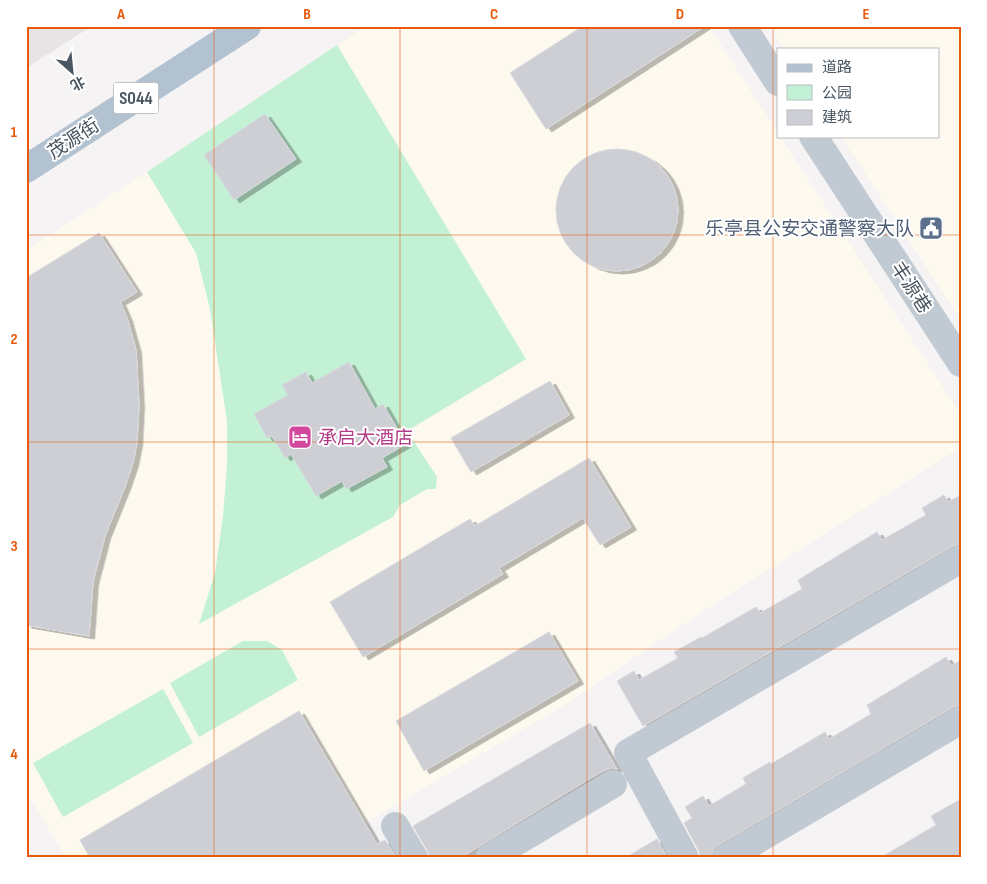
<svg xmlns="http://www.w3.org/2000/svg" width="987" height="884" viewBox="0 0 987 884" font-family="'Sofia Sans Condensed','Noto Sans SC',sans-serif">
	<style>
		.commercial { fill: #fdf9ef }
		.education { fill: #e6e4e5 }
		.green { fill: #c3f1d5 }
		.building { fill: #cdcfd5; stroke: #d7d9de; filter: url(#shadow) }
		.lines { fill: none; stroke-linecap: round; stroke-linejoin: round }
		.minor { stroke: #c1cad2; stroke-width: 28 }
		.major { stroke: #b3c2d1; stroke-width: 28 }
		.grid { fill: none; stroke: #e8590c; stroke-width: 1; stroke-opacity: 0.55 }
		.labels { text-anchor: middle; stroke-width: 4; stroke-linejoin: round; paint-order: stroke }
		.shield { fill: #fff; stroke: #808990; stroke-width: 1 }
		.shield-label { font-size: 18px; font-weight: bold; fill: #4a5661 }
		.street-label { font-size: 19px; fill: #4a5661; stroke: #fff }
		.service-label { font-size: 19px; fill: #4e5e75; stroke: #fff; text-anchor: end }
		.hotel-label { font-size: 19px; fill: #b23c85; stroke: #fff; text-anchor: start }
		.neatline { fill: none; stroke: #e8590c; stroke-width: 2 }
		.grid-label { font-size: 16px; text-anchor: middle; font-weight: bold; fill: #e8590c }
	</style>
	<defs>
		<filter id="shadow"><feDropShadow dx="5.5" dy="3" stdDeviation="0" flood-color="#0004"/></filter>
	</defs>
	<rect width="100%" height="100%" fill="#f5f3f3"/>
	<!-- commercial -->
	<g class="commercial">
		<polygon points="366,26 709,26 778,133 778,136 780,136 961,415 961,447 685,623 568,703 306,858 66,858 26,791 26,250 147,172"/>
		<polygon points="769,26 961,26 961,321 841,136 938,136 938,49 784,49"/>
	</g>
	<!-- education -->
	<polygon class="education" points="26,26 92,26 26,68"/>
	<!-- green -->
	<g class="green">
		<polygon points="337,45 526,359 407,431 437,477 436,489 427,489 400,505 393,517 199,624 215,573 223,516 227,465 227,421 210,309 196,253 147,172"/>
		<polygon points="243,641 267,641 282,650 298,680 199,737 170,683"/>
		<polygon points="163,689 193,743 63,817 33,763"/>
	</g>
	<!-- building -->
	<g class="building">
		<polygon points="583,26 705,26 546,129 510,73"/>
		<polygon points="265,114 296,159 234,200 204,155"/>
		<circle cx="617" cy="210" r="61"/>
		<polygon points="99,233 137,292 120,302 127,318 136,350 139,405 137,443 133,463 126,484 105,536 93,582 89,636 26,625 26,278"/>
		<polygon points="349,362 375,409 383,404 406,444 382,458 387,467 346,489 342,481 316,496 291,454 285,458 272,436 267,438 254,414 288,395 282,385 306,372 312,383"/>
		<polygon points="550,381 569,415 471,472 451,438"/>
		<polygon points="589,458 631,527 600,545 583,518 499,568 503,574 363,657 330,602 470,519 475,526"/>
		<polygon points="944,495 948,502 961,495 961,543 953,546 643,726 617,681 634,671 639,680 678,658 674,652 701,637 702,638 756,607 760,613 802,589 798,580 877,532 882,540 926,515 922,508"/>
		<polygon points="549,632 578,681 424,771 396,721"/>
		<polygon points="946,657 951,666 961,660 961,704 953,707 718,845 713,850 711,855 706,858 701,858 699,851 684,823 692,818 685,807 703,796 709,806 746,784 743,778 770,762 771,764 825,732 829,739 871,714 867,705"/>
		<polygon points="299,711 377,844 385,840 396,858 90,858 80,840"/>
		<polygon points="590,723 617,769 612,768 605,770 592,777 460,858 430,858 427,850 413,826"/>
		<polygon points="961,799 961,858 880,858 936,825 931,816"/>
		<polygon points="657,839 667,858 625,858"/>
	</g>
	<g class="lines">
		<!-- minor -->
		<g class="minor">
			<polyline points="742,26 778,82"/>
			<polyline points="813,136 961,363"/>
			<polyline points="395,826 414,858"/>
			<polyline points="489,858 613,784"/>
			<polyline points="685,858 628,753 961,559"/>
			<polyline points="726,858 961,720"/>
		</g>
		<!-- major -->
		<polyline class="major" points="26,169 247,26"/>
	</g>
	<!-- grid -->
	<path class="grid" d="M214,26V858M400,26V858M587,26V858M773,26V858M26,235H961M26,442H961M26,649H961"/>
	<!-- icons -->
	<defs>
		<g id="civic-square" transform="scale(1.25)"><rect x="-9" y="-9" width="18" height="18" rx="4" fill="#5c6f8a" stroke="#fff"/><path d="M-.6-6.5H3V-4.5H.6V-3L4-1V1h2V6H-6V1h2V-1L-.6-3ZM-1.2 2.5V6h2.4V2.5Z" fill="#fff"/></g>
		<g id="hotel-square" transform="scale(1.25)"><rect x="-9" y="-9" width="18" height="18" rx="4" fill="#d1479c" stroke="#fff"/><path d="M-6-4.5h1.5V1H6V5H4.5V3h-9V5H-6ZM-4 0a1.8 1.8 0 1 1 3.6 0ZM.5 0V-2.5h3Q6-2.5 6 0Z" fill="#fff"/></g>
	</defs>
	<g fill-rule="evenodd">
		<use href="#civic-square" x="931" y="228"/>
		<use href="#hotel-square" x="300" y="437"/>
	</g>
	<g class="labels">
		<!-- shield labels -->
		<rect class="shield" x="113.5" y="82.5" width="45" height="31" rx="4"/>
		<g class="shield-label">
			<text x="136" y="104">S044</text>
		</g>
		<!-- street labels -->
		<g class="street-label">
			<text transform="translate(73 138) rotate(-33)" y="7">茂源街</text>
			<text transform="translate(912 287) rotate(57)" y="7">丰源巷</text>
		</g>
		<!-- service labels -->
		<g class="service-label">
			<text x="914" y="235">乐亭县公安交通警察大队</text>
		</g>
		<!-- hotel labels -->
		<g class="hotel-label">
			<text x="318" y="444">承启大酒店</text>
		</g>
	</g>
	<!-- border -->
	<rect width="987" height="884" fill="none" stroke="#ffffff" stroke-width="55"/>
	<!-- legend -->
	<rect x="777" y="48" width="162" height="90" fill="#ffffff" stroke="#b7bbc0"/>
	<rect x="787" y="64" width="25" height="8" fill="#b3c2d1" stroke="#b7bbc0"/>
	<text x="822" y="72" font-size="15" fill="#4a5661">道路</text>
	<rect x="787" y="85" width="25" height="15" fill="#c3f1d5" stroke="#b7bbc0"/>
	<text x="822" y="98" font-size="15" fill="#4a5661">公园</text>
	<rect x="787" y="110" width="25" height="15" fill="#cdcfd5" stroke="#b7bbc0"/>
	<text x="822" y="122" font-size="15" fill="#4a5661">建筑</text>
	<!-- north arrow -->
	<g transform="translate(72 72) rotate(153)" stroke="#ffffff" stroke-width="4" paint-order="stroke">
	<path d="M0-4L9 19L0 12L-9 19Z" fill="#4a5661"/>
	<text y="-8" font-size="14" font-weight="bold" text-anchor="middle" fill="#4a5661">北</text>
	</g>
	<rect x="28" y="28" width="932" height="828" class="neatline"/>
	<g class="grid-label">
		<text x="121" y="19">A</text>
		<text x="307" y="19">B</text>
		<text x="494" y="19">C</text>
		<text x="680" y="19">D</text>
		<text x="866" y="19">E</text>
		<text x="14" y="137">1</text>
		<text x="14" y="344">2</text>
		<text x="14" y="551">3</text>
		<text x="14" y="759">4</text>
	</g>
</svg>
